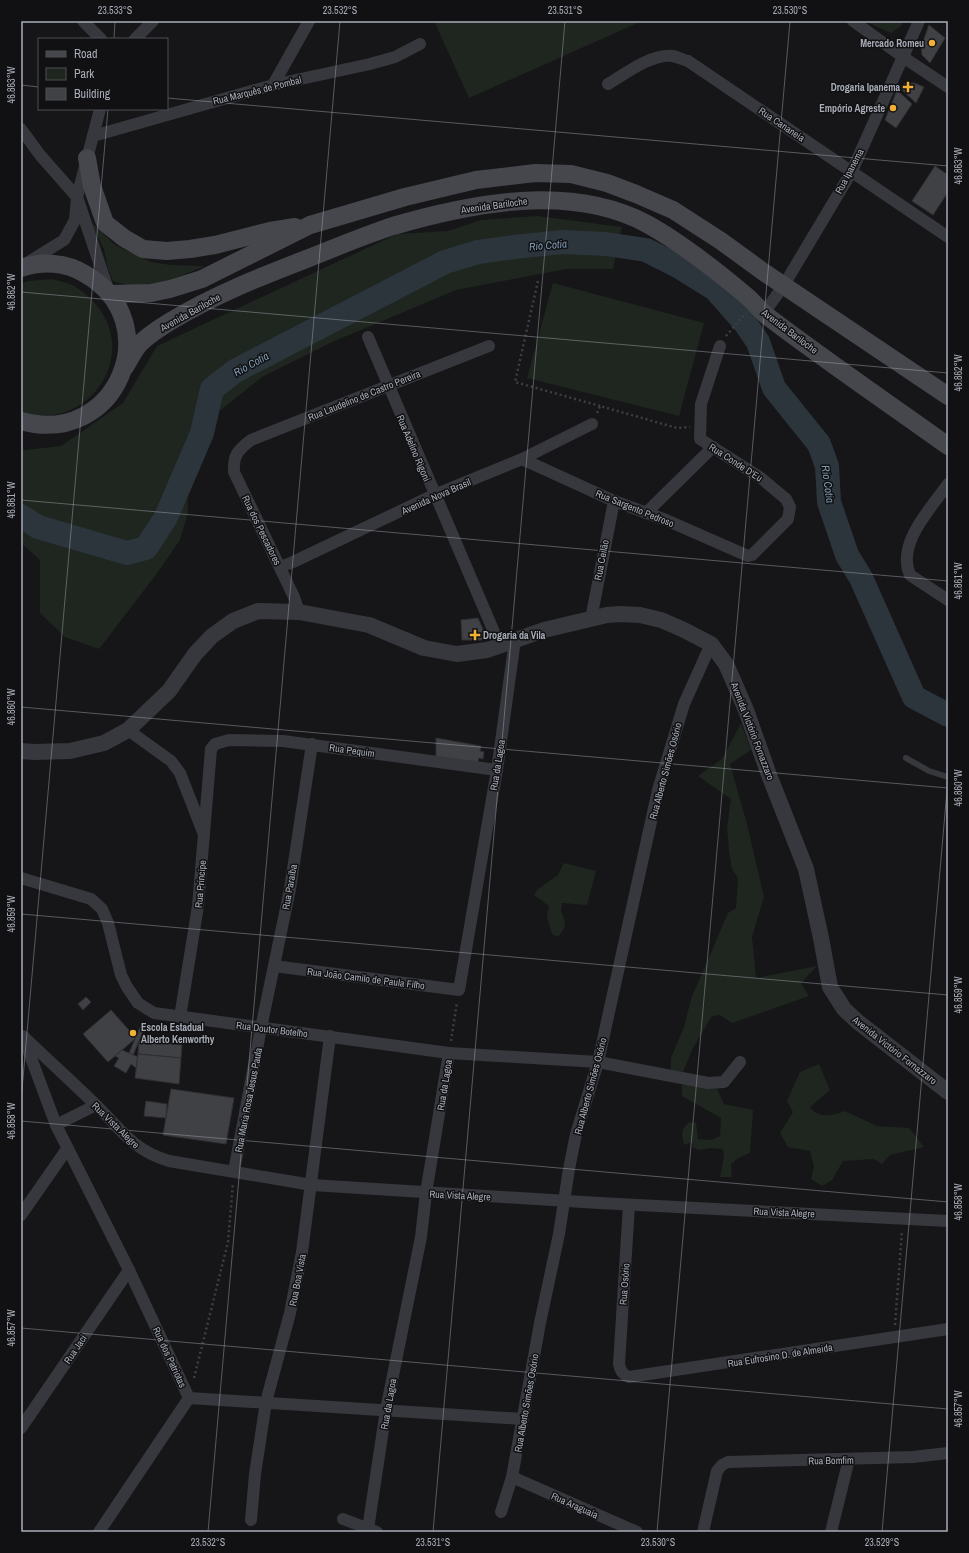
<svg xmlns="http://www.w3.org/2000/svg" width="969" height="1553" viewBox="0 0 969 1553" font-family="'Archivo Narrow',sans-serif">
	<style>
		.green { fill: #1e261f }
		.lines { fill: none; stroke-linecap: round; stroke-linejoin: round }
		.river { stroke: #2c353c; stroke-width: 24 }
		.building { fill: #404145; stroke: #303034 }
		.path { stroke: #3d3f44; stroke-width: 2.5; stroke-dasharray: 2 3; stroke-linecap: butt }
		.service { stroke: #37383d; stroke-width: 6 }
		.minor { stroke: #37383d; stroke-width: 12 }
		.tertiary { stroke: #37383d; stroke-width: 16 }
		.secondary { stroke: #45474d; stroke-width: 18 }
		.ticks { fill: none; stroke: #a8adb8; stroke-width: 1; stroke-opacity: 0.45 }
		.poi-dot { fill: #f2b134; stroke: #111113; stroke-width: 1.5 }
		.labels { text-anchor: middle; stroke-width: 3; stroke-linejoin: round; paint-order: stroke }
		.poi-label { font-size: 10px; font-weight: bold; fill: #a8adb8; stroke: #111113; text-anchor: end }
		.street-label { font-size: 10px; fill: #a8adb8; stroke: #111113 }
		.water-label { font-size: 11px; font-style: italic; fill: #7f9bb3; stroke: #111113 }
		.neatline { fill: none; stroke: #a8adb8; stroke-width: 1.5 }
		.ticks-label { font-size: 10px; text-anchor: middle; fill: #a8adb8 }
	</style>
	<rect width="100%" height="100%" fill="#161618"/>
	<!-- green -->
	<g class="green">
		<polygon points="434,21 642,21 469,98"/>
		<polygon points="864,21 903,21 901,26 891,33"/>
		<polygon points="537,216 622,227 613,269 566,269 456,290 330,343 262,377 186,438 188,513 180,540 158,572 99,649 65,637 40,613 40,560 21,543 21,448 25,450 61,446 123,403 157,346 397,234 448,231 481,220"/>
		<polygon points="93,224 115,245 151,262 171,265 205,266 151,288 137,288 113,281 108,269 104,249 94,230"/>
		<path d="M52,279C58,281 66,282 72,285C82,290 91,298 98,307C139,360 85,433 21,412V284L28,281Z"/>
		<polygon points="553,283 704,323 679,416 527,378"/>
		<polygon points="741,723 751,750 730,764 747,824 764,897 752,937 756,978 817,966 801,983 809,996 732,1023 720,1015 712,1016 693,1048 683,1072 671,1070 671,1058 684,1027 691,999 728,913 736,908 738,878 732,869 729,851 727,828 731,799 698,776 722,759"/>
		<path d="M564,863L596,871L587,905L562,903L561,912C567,923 566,927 558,937L552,934L547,917L549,906L534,895L538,889L558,875Z"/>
		<path d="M819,1064L830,1090L810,1107C819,1119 832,1116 845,1111L877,1126L909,1128L924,1147L890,1155L882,1164L873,1159L843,1161L832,1180L822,1186L811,1179L814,1167L810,1151L788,1147L780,1133L793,1112L787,1101L800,1072Z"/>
		<path d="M682,1082L717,1089L724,1104L753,1110L750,1153L738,1158L731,1164L732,1177H720L724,1156L723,1149L711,1148L700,1150L693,1148L692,1142L684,1145C682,1134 680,1129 690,1122L696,1123L698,1139L711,1140L720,1136L721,1118L682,1096Z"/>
	</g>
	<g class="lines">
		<!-- river -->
		<polyline class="river" points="21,516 38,527 127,553 146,548 166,517 202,433 212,389 235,371 445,262 478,252 514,247 563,242 606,244 646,250 678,266 715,289 745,323 758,342 774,388 819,444 827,466 829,502 847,555 861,578 914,697 948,715"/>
	</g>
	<!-- building -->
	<g class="building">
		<polygon points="929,25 945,38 930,63 922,55 921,47"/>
		<polygon points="908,83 914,83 924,87 916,103 900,88 904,84"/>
		<polygon points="897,90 912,104 896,128 885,120"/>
		<polygon points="935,166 948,175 948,192 933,215 912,201"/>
		<polygon points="478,618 485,634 482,640 462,640 461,620"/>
		<polygon points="436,738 481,746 480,751 484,752 483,759 479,758 477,764 436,757"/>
		<polygon points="86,997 91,1002 83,1010 78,1004"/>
		<polygon points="111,1010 136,1038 108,1062 83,1034"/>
		<polygon points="141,1025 145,1027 133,1055 129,1053"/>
		<polygon points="139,1041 182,1045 181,1058 138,1054"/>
		<polygon points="122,1050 138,1057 136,1068 131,1064 126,1073 114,1066 119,1058 115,1056"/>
		<polygon points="138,1054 181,1058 179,1084 135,1078"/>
		<polygon points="171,1089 234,1098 226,1144 163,1135"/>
		<polygon points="146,1101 167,1104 166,1118 144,1116"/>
	</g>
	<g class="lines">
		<!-- path -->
		<g class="path">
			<polyline points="538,281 515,382 600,406"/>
			<polyline points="726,336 745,314"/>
			<polyline points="597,413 600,406 677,428 690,427"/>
			<polyline points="451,1041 457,1002"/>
			<polyline points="895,1325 902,1231"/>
			<polyline points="194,1378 228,1242 233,1183"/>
		</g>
		<!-- service -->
		<polyline class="service" points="906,758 929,771 948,777"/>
		<!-- minor -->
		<g class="minor">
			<polyline points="83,21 101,39"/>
			<polyline points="853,21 903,57 948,87"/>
			<polyline points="135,39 153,21"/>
			<path d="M608,84C625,74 652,53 673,56C678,57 683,60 688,61L948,237"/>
			<polyline points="273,85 309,21"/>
			<polyline points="21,129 40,155 77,197 109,292"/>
			<polyline points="93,136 273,85 370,64 395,57 420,44"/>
			<polyline points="27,263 64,240 75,220 77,197 100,109"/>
			<polyline points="764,313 784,285 852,171 919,21"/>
			<polyline points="368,337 500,646"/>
			<polyline points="522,459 614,501 666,520 748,556 752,555 788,519 790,507 786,499 761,478 700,439 701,404 720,346"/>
			<path d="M948,484C931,508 896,544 910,575L948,600"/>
			<polyline points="646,513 713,447"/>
			<polyline points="280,567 293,562 434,495 522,459 592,424"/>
			<path d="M299,612L294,597L234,472C233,455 238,450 251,440L489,346"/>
			<polyline points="591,619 614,501"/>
			<polyline points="128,730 171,761 180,773 203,832"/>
			<polyline points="21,878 91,899 102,909 108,923 121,975 127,987 138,1003 154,1013 449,1053 598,1062 708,1083 724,1082 740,1062"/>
			<polyline points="274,966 459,990 497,770 515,640"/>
			<polyline points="180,1017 198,906 211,749 215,744 229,740 283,741 497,770"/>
			<path d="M23,1036C47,1059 71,1081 95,1104C121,1129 132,1150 169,1161L312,1185L599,1203L948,1221"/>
			<polyline points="24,1039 56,1125 129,1270 189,1398"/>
			<polyline points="56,1125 96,1105"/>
			<polyline points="234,1171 261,1028 290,889 312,744"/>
			<path d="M629,1205L619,1364C620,1371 623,1375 629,1377L948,1329"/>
			<polyline points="21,1215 67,1149"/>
			<polyline points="189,1398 523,1419"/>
			<polyline points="21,1428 129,1270"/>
			<polyline points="512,1477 637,1532"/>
			<polyline points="501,1512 512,1477 540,1323 559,1234 569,1169 576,1134 598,1062 658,790 684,704 711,644"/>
			<polyline points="343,1519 377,1532"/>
			<polyline points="251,1520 255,1474 266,1402 290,1313 302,1252 330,1036"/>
			<polyline points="368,1529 386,1410 421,1237 426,1193 449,1053"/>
			<polyline points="99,1532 189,1398"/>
			<polyline points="703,1532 717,1471 722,1465 728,1462 913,1457 948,1453"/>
			<polyline points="831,1532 849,1459"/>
		</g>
		<!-- tertiary -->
		<polyline class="tertiary" points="21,751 34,752 70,751 104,743 128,730 169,691 195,654 212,636 233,621 258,611 299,612 369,625 424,648 457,654 487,650 544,630 607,615 620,614 640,615 661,620 682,629 711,644 726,664 746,710 769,775 806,869 821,938 830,987 844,1009 858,1022 948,1092"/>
		<!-- secondary -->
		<g class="secondary">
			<polyline points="87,158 92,186 105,223 124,238 143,249 167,251 190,249 215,245 270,231 295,227"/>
			<path d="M21,268C42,261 66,262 85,274C169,322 117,448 21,421"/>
			<polyline points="111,294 151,293 170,289 202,279 310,225 405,197 476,180 535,173 571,174 607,183 636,194 673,210 721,241 765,273 948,396"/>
			<path d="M125,367C129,360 133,353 137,347C146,336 160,328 171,321C214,295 262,276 309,258C337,247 365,235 393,226C472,203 571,183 647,224C673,238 698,257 721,275C731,283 741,291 750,299C756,305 761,311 767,316C826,361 888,403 948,446"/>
		</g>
	</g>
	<!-- ticks -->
	<path class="ticks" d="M114,39L115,21M21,85L39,87M167,98L948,166M21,292L948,373M21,500L948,581M21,707L948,788M21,914L948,995M21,1101L108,109M21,1121L948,1202M21,1328L948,1409M208,1532L340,21M433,1532L565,21M657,1532L790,21M882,1532L948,779"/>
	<!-- markers -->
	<g class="poi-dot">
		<circle cx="932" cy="43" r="4"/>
		<path d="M906 81h4v4h4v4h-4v4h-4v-4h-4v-4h4z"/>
		<circle cx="893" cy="108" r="4"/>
		<path d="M473 629h4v4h4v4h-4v4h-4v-4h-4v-4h4z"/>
		<circle cx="133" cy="1033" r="4"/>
	</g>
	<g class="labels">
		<!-- poi labels -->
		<g class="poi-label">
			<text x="924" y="47">Mercado Romeu</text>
			<text x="900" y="91">Drogaria Ipanema</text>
			<text x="885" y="112">Empório Agreste</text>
			<text x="483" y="639" text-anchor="start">Drogaria da Vila</text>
			<text x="141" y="1031" text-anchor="start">Escola Estadual<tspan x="141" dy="12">Alberto Kenworthy</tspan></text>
		</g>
		<!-- street labels -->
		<g class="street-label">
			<text transform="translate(257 90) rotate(-14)" y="4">Rua Marquês de Pombal</text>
			<text transform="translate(782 124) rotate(34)" y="4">Rua Cananeia</text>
			<text transform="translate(849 171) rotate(-62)" y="4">Rua Ipanema</text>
			<text transform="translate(494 205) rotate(-8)" y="4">Avenida Bariloche</text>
			<text transform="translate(190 312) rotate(-29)" y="4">Avenida Bariloche</text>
			<text transform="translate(790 331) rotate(37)" y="4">Avenida Bariloche</text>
			<text transform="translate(364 395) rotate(-22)" y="4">Rua Laudelino de Castro Pereira</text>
			<text transform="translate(414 448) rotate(67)" y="4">Rua Adelino Rigoni</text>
			<text transform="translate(736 462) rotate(33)" y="4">Rua Conde D'Eu</text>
			<text transform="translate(436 496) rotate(-24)" y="4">Avenida Nova Brasil</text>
			<text transform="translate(635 508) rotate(22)" y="4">Rua Sargento Pedroso</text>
			<text transform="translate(262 530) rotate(64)" y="4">Rua dos Pescadores</text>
			<text transform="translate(601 560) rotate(-79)" y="4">Rua Ceilão</text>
			<text transform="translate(753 731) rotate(69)" y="4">Avenida Victório Fornazzaro</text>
			<text transform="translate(352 750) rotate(8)" y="4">Rua Pequim</text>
			<text transform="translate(497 765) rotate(-81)" y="4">Rua da Lagoa</text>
			<text transform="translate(665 771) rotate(-75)" y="4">Rua Alberto Simões Osório</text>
			<text transform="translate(200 884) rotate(-85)" y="4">Rua Principe</text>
			<text transform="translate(289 887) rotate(-80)" y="4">Rua Paraíba</text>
			<text transform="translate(366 978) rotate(7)" y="4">Rua João Camilo de Paula Filho</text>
			<text transform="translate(272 1029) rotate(7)" y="4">Rua Doutor Botelho</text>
			<text transform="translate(895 1050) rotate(38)" y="4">Avenida Victório Fornazzaro</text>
			<text transform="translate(444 1085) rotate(-81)" y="4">Rua da Lagoa</text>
			<text transform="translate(590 1086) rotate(-75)" y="4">Rua Alberto Simões Osório</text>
			<text transform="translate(248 1100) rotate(-79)" y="4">Rua Maria Rosa Jesus Paula</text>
			<text transform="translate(116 1125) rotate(44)" y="4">Rua Vista Alegre</text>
			<text transform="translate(460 1195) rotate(3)" y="4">Rua Vista Alegre</text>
			<text transform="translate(784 1212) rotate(3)" y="4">Rua Vista Alegre</text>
			<text transform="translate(297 1280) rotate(-79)" y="4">Rua Boa Vista</text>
			<text transform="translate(624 1284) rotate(-86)" y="4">Rua Osório</text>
			<text transform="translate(75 1349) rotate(-56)" y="4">Rua Jaci</text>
			<text transform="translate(780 1355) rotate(-9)" y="4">Rua Eufrosino D. de Almeida</text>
			<text transform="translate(170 1357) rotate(65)" y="4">Rua dos Patriotas</text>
			<text transform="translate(526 1403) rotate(-80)" y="4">Rua Alberto Simões Osório</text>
			<text transform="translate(388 1404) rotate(-80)" y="4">Rua da Lagoa</text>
			<text transform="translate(831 1460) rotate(-1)" y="4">Rua Bomfim</text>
			<text transform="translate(575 1505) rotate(24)" y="4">Rua Araguaia</text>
		</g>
		<!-- water labels -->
		<g class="water-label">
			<text transform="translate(548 245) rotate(-5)" y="4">Rio Cotia</text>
			<text transform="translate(251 364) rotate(-29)" y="4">Rio Cotia</text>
			<text transform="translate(828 484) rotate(82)" y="4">Rio Cotia</text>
		</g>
	</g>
	<!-- border -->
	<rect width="969" height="1553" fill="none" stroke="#111113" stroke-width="44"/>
	<!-- legend -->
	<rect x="38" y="38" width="130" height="72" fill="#111113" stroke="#4d4f55"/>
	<rect x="46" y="51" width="20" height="6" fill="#45474d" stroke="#4d4f55"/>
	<text x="74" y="58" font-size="12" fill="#a8adb8">Road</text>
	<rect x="46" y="68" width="20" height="12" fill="#1e261f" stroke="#4d4f55"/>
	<text x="74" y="78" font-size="12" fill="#a8adb8">Park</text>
	<rect x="46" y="88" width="20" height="12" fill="#404145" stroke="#4d4f55"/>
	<text x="74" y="98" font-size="12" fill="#a8adb8">Building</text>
	<rect x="22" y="22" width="925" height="1509" class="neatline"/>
	<g class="ticks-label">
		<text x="115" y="14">23.533°S</text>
		<text x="340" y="14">23.532°S</text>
		<text x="565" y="14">23.531°S</text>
		<text x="790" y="14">23.530°S</text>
		<text transform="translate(11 85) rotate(-90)" y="4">46.863°W</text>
		<text transform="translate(958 166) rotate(-90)" y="4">46.863°W</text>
		<text transform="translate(11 292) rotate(-90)" y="4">46.862°W</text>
		<text transform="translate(958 373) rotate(-90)" y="4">46.862°W</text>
		<text transform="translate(11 500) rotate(-90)" y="4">46.861°W</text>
		<text transform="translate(958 581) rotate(-90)" y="4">46.861°W</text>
		<text transform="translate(11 707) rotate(-90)" y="4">46.860°W</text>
		<text transform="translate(958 788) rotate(-90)" y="4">46.860°W</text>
		<text transform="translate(11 914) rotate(-90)" y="4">46.859°W</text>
		<text transform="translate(958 995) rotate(-90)" y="4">46.859°W</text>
		<text transform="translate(11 1121) rotate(-90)" y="4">46.858°W</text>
		<text transform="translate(958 1202) rotate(-90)" y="4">46.858°W</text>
		<text transform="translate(11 1328) rotate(-90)" y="4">46.857°W</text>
		<text transform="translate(958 1409) rotate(-90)" y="4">46.857°W</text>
		<text x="208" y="1546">23.532°S</text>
		<text x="433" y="1546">23.531°S</text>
		<text x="658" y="1546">23.530°S</text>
		<text x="882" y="1546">23.529°S</text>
	</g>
</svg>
